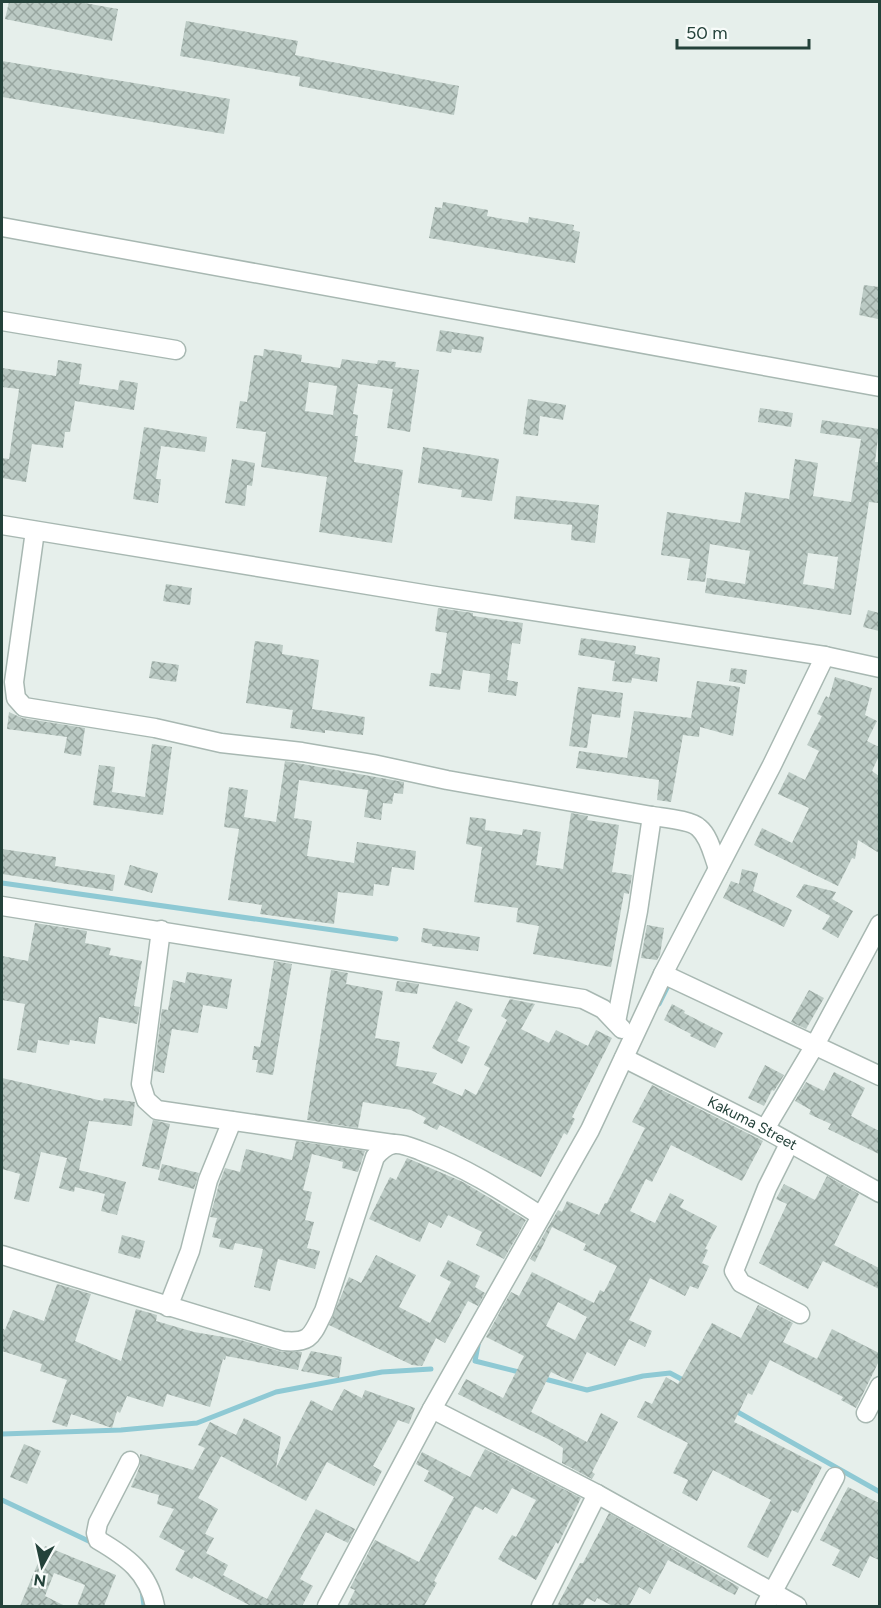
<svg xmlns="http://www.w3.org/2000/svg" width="881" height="1608" viewBox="0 0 881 1608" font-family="Figtree,sans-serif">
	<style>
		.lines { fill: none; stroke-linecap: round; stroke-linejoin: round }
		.stream { stroke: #8ec9d4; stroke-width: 5 }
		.building { fill: url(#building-cross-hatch); fill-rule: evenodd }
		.minor-casing { stroke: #a8b8b2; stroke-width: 21 }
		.minor { stroke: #fff; stroke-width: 18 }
		.labels { text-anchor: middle; stroke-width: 5; stroke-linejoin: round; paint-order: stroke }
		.street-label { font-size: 15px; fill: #24423a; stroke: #f7fbf9 }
	</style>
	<defs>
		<pattern id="building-cross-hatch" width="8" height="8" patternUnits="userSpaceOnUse" patternTransform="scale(1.5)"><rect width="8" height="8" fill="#bbcac4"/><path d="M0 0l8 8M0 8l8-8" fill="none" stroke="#98a6a0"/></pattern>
	</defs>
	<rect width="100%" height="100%" fill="#e6efeb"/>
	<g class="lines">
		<!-- stream -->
		<g class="stream">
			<polyline points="2,883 396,939"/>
			<polyline points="659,1004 671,980"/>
			<polyline points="479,1340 475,1361 523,1373"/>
			<polyline points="541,1378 587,1390 643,1376 670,1373 685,1381"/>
			<polyline points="734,1410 880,1492"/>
			<polyline points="2,1434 121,1430 197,1423 276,1392 382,1372 431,1369"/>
			<polyline points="2,1500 95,1544"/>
			<polyline points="142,1590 144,1606"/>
		</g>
	</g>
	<!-- building -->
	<g class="building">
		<polygon points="9,2 79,2 118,9 112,41 5,19"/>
		<polygon points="186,21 298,41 295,55 459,86 454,115 299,86 300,77 180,56"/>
		<polygon points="2,61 230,99 224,134 2,97"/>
		<polygon points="443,202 488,210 487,216 520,222 528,223 529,217 574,225 573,230 580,232 575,263 429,238 435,207 442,208"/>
		<polygon points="864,285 879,287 878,319 859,315"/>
		<polygon points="440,330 484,337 481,353 452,349 451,353 436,351"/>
		<path d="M264,349L302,355L301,362L340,368L342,359L377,364L378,360L396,362L395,367L419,370L410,432L387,428L393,389L358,384L353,414L358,415L355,436H358L354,462L403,470L392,543L319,532L327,477L261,467L266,432L236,428L240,401L247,402L254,355L263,356ZM309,382L337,386L333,415L305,411Z"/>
		<polygon points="58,360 82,364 79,384 118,390 120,380 138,383 134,410 75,401 70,432 65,432 63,448 32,444 26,482 2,478 2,458 9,459 19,389 2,387 2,368 56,376"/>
		<polygon points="528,399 566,405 563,420 540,416 538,436 523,434"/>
		<polygon points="760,408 793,413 791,427 758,422"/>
		<path d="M822,420L879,429L875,462H879V503L869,502L851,615L705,593L707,578L745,584L750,551L710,544L705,582L687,580L690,559L661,555L667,512L740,523L745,492L789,499L795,459L818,463L813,496L851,502L861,439L820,433ZM808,553L838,557L834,589L803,584Z"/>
		<polygon points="144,427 207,437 205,452 161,446 156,479 161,479 158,503 133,499"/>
		<polygon points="423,447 499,459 492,501 461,497 462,490 418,483"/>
		<polygon points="232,459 255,463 252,486 247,485 245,506 225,503"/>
		<polygon points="516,496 599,505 595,543 571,540 572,525 514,519"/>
		<polygon points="166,584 192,588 190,605 163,601"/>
		<polygon points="438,608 473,613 473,616 523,623 520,644 512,643 507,680 518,682 516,696 488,692 490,674 463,670 460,690 429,686 431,673 441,674 447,633 435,631"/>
		<polygon points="868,610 879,613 879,631 863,627"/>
		<polygon points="581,638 636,646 635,654 660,658 657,682 632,678 631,683 612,681 615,661 578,655"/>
		<polygon points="255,641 283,645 282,654 319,660 312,709 365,717 363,735 325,730 325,733 290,728 293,710 246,703"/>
		<polygon points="152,661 179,665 176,682 149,678"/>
		<polygon points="731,668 747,670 745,684 729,681"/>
		<polygon points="835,677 872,688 865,715 877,721 867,741 879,747 879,756 872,771 879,776 879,853 858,840 855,859 852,858 838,886 754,845 762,828 792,843 809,808 778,794 789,772 805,780 819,751 807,745 822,716 817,714 826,696 829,698"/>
		<polygon points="697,681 740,687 733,736 700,727 699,737 683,735 671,802 657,800 659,780 576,768 579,751 627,758 634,711 691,718"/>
		<polygon points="578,687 623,693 620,718 592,714 587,748 569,746"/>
		<polygon points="9,712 22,718 85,728 81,756 64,753 67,737 7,729"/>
		<polygon points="152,744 172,747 163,815 93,805 99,765 115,767 112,792 145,797"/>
		<polygon points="285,761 404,782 403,794 394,793 392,804 383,803 381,820 364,817 368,790 299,780 294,818 312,821 307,856 354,863 357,842 416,851 414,870 392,867 389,886 374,884 373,896 338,892 334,924 260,914 262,905 228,900 239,829 224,827 229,787 248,790 244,817 276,822"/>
		<polygon points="571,813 588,816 587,820 619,825 612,872 632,875 629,894 624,893 611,967 533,954 539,926 516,922 518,908 474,902 482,847 466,844 470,817 486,819 485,830 522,835 523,829 541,832 536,865 563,869"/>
		<polygon points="2,849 56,857 55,866 115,875 113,891 2,874"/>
		<polygon points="130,865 158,873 152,893 124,885"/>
		<polygon points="742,869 758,873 753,891 792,910 784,927 723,898 731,881 739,884"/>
		<polygon points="804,884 836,892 832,899 853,911 838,938 822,929 830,916 796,897"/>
		<polygon points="35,923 87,931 85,943 111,948 109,955 142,961 134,1006 140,1007 137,1024 99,1017 95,1044 70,1040 69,1045 38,1040 36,1053 17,1050 25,1004 2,1000 2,956 28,961"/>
		<polygon points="647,925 664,928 660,955 657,960 641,958"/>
		<polygon points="423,928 480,937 478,951 432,946 432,944 421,942"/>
		<polygon points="274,961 292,964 273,1075 256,1072 258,1060 252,1060 254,1046 260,1047"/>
		<polygon points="331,970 348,973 346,984 383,991 375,1038 400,1042 396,1066 437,1073 432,1083 462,1096 465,1089 476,1095 490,1068 484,1065 507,1020 501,1016 510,999 535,1004 521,1029 549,1043 556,1030 588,1046 596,1030 612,1038 572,1117 575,1119 567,1135 564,1133 541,1177 440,1125 437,1130 423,1123 426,1118 411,1110 363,1102 358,1128 307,1120"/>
		<polygon points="187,972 232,979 227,1009 203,1005 198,1033 172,1029 164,1073 154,1071 162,1009 168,1010 173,980 185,983"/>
		<polygon points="397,981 419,984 417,994 395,991"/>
		<polygon points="809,990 824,998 806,1029 791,1022"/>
		<polygon points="456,1001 473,1009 457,1041 470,1047 462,1064 432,1048"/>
		<polygon points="672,1004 685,1011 684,1013 723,1033 715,1048 690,1036 691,1034 664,1020"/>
		<polygon points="765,1065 784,1075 774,1091 772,1090 764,1106 748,1098"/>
		<polygon points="834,1072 865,1088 851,1116 879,1131 879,1154 828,1129 831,1124 809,1114 811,1110 795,1101 806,1082 824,1091"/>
		<polygon points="2,1078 103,1101 104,1098 135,1102 132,1126 89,1121 79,1170 126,1182 117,1215 101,1211 105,1194 75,1187 74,1192 59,1188 67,1158 41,1152 29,1202 14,1199 20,1174 2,1169"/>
		<path d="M652,1085L763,1141L742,1181L671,1145L652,1182L646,1179L630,1211L655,1223L670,1193L684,1200L680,1207L717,1226L705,1249L708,1250L702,1263L709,1266L698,1289L690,1286L685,1296L650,1278L629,1320L652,1331L645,1347L629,1339L615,1366L587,1352L572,1382L551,1372L531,1412L587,1442L601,1413L618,1422L592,1472L595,1474L592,1479L562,1463L563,1448L554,1442L458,1394L466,1379L503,1398L524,1356L486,1337L511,1292L519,1296L532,1272L594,1303L600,1290L604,1292L617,1266L583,1250L586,1244L552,1227L535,1262L530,1259L558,1210L562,1212L567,1201L599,1215L605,1203H607L645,1128L632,1122ZM558,1302L587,1317L575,1340L546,1326Z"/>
		<polygon points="153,1120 170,1124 159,1170 142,1166"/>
		<polygon points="296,1141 365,1151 358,1172 342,1168 343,1162 312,1154 303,1190 312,1192 305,1220 314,1222 307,1248 320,1251 315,1269 278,1259 270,1291 254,1287 263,1249 235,1243 233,1250 219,1247 221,1239 212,1237 217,1218 210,1217 219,1184 225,1168 240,1172 246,1149 292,1160"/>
		<polygon points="407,1158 463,1182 526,1220 504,1259 476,1245 482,1232 448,1215 441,1228 429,1222 420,1242 369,1219 390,1177 396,1180"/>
		<polygon points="162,1164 199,1173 194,1189 158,1180"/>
		<polygon points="827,1176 859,1194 834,1245 879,1268 879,1289 823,1261 808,1289 759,1263 787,1204 776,1199 784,1184 815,1200"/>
		<polygon points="122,1235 145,1241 140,1259 118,1253"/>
		<polygon points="376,1255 416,1275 399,1307 430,1323 451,1282 440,1276 448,1260 480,1276 475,1287 485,1293 478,1306 468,1301 445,1343 436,1338 422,1366 412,1365 329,1325 349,1277 361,1283"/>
		<polygon points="57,1284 91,1294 75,1341 121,1361 136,1309 157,1315 156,1321 194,1332 241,1340 282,1352 302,1352 298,1370 226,1356 225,1360 223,1359 210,1407 167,1394 163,1407 127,1396 120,1413 117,1411 112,1428 71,1414 67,1427 52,1422 67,1380 40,1371 42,1364 2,1351 2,1328 5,1330 13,1310 44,1321"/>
		<polygon points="758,1305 793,1323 783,1342 817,1359 832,1329 879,1353 879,1361 856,1408 841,1400 843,1397 770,1360 752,1395 748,1393 734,1422 822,1467 798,1513 792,1510 768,1558 747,1547 771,1500 713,1470 697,1501 682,1493 688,1480 673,1473 688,1443 637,1417 645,1401 652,1404 666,1377 678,1384 712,1323 741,1338"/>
		<polygon points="311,1351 342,1357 339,1378 301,1371"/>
		<polygon points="344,1389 362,1398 365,1390 415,1408 409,1424 398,1420 373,1466 382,1471 374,1486 327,1462 306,1501 221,1456 198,1498 218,1509 205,1534 214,1538 206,1553 228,1565 223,1575 267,1599 316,1509 355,1529 348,1543 326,1532 300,1579 313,1586 302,1606 251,1606 194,1576 192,1579 175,1570 185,1551 159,1537 174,1509 157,1504 159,1495 131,1487 140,1466 140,1454 193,1470 205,1448 198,1445 210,1422 236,1435 244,1418 281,1437 276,1468 311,1400 332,1411"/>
		<polygon points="24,1444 41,1451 27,1484 10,1477"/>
		<polygon points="485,1449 581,1498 558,1544 556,1542 536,1580 498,1559 512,1535 516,1537 536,1500 512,1488 497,1514 485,1507 483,1510 475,1506 434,1581 437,1583 424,1606 347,1606 355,1590 350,1588 375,1540 419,1562 454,1497 424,1481 429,1471 416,1464 422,1452 470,1477"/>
		<polygon points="848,1487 879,1503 879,1560 870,1556 859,1578 832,1565 840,1550 820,1540"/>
		<polygon points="609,1513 739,1587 735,1595 668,1560 650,1594 639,1587 629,1606 613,1606 597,1598 595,1602 587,1598 582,1606 557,1606 580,1563 583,1563"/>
		<polygon points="45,1546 116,1575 104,1606 77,1606 85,1585 54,1573 45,1596 65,1606 20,1606"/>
	</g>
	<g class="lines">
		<!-- minor casing -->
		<g class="minor-casing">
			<g id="minor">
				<polyline points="2,227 880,387"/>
				<polyline points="2,321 176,350"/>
				<polyline points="2,525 429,595 825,656 880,668"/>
				<polyline points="35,531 14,682 16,698 24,707 155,728 221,743 302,752 373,764 447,780 652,816 638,911 616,1022"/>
				<path d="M652,816C664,818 691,820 699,828C710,837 713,856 718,868"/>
				<polyline points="2,906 583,999 603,1009 622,1029"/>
				<polyline points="161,930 141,1084 146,1100 157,1110 393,1144"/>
				<polyline points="663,974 880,1076"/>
				<path id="s1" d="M624,1058L765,1129L880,1193"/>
				<polyline points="765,1129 815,1045 880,924"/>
				<polyline points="789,1144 767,1188 734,1271 741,1283 800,1314"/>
				<path d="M2,1255L283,1341C312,1344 312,1334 324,1311L375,1157C380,1151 387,1145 394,1144C403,1143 413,1148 421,1151C465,1167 502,1191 541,1216"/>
				<polyline points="168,1307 190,1251 208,1180 232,1121"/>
				<polyline points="432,1409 597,1494 797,1606"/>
				<polyline points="866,1413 880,1386"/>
				<path d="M130,1461L98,1523L96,1533L98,1540C127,1557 148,1572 155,1606"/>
				<polyline points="327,1606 432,1409 590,1130 663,974 772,765 825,656"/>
				<polyline points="541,1606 597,1494"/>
				<polyline points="765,1606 835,1477"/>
			</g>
		</g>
		<!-- minor -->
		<use href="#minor" class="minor"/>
	</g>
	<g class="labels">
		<!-- street labels -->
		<g class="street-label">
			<text dy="5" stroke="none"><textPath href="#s1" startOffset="144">Kakuma Street</textPath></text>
		</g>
	</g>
	<!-- border -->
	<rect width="881" height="1608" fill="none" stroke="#24423a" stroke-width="6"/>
	<!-- north arrow -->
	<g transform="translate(42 1566) rotate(188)" stroke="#f7fbf9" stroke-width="4.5" paint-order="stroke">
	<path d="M0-4.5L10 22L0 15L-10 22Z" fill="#24423a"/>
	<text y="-9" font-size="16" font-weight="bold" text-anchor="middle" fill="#24423a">N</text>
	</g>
	<!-- scale -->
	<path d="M677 39v9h132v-9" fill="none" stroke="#24423a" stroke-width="3"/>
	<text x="686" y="39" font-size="18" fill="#24423a" stroke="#f7fbf9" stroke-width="4.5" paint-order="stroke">50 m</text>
</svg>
